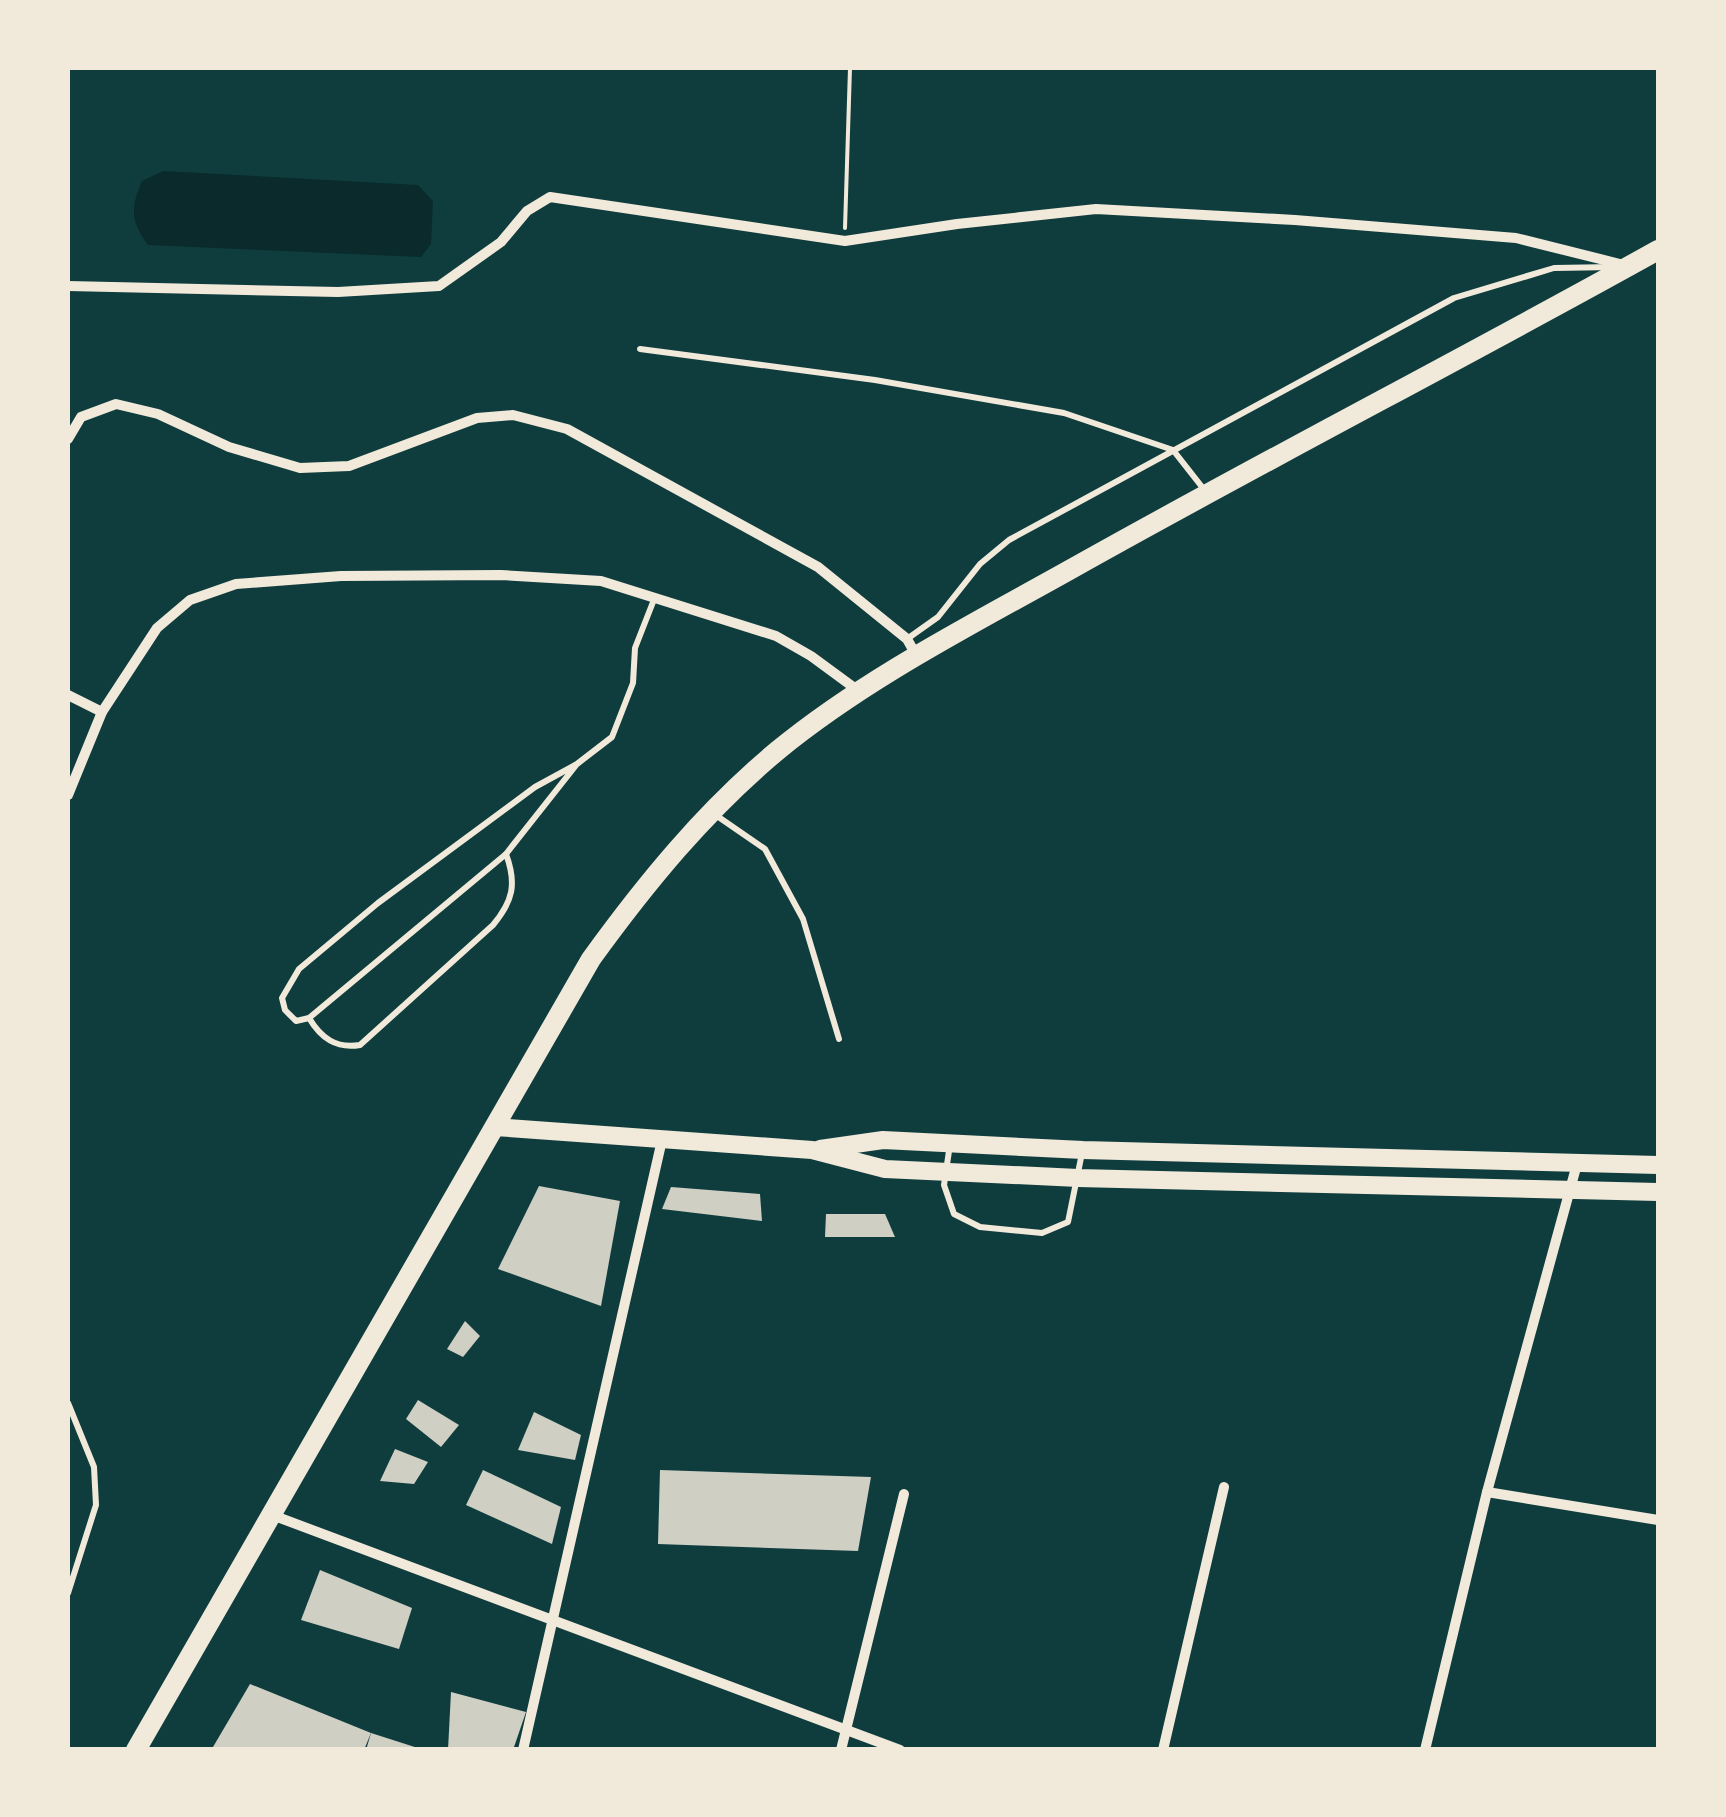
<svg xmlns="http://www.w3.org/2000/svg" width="1726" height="1817" viewBox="0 0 1726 1817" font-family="Helvetica,sans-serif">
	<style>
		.water { fill: #0a2a2b }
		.building { fill: #cfcfc3 }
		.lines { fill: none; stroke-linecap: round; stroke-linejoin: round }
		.path { stroke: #f1e9da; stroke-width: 4 }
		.service { stroke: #f1e9da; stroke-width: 6 }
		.minor { stroke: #f1e9da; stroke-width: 10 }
		.secondary { stroke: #f1e9da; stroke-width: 18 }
		.trunk { stroke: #f1e9da; stroke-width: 20 }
	</style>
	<rect width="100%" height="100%" fill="#0f3d3e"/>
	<!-- water -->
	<path class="water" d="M163,171L418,185L433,201L431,244L421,257L148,245C131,222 130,208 142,181Z"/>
	<!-- building -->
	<g class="building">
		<polygon points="539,1186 620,1201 601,1306 498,1269"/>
		<polygon points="671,1187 760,1194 762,1221 662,1209"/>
		<polygon points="826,1214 885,1214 895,1237 825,1237"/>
		<polygon points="465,1321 480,1336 463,1357 447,1349"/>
		<polygon points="418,1400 459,1425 441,1447 406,1419"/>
		<polygon points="534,1412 581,1435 575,1460 518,1450"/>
		<polygon points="395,1449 428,1462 414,1484 380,1481"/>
		<polygon points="483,1470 561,1507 552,1544 466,1505"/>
		<polygon points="660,1470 871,1477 858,1551 658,1544"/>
		<polygon points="320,1570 412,1608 399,1649 301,1620"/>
		<polygon points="250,1684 371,1733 364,1750 220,1750 213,1747"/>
		<polygon points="451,1692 526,1712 513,1750 448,1750"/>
		<polygon points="371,1733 421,1749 421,1750 366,1750"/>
	</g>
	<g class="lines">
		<!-- path -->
		<polyline class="path" points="845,228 850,68"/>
		<!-- service -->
		<g class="service">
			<polyline points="640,349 875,380 1064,413 1173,450 1206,492"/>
			<polyline points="907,639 938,617 980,564 1009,540 1454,298 1554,268 1614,267"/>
			<polyline points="577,764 506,854 309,1018 296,1021 285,1010 282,998 299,969 378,903 535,787 577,764 612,737 633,683 635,648 655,597"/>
			<polyline points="717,816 765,849 803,919 839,1039"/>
			<path d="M309,1018C321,1038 336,1049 360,1045L493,925C513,901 517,884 506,854"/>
			<polyline points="950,1144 944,1185 954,1214 980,1227 1042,1233 1068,1222 1082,1153"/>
			<polyline points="68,1403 94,1467 96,1505 68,1593"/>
		</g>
		<!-- minor -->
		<g class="minor">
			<polyline points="68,286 338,292 439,286 501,242 527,211 550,197 845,241 957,224 1096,209 1295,220 1516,238 1624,265"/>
			<polyline points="68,439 81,417 116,404 158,414 229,447 300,468 349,466 477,418 513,415 567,429 818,567 907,639 916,655"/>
			<polyline points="68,695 102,712"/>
			<polyline points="68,795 102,712 157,628 190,600 236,584 341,576 501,575 601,581 776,636 811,656 860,692"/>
			<polyline points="1487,1492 1658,1520"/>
			<polyline points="272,1515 900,1750"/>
			<polyline points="523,1750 662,1140"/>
			<polyline points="841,1750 904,1494"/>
			<polyline points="1163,1750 1224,1487"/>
			<polyline points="1425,1750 1487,1492 1577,1164"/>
		</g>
		<!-- secondary -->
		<g class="secondary">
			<polyline points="495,1127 812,1150 885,1169 1078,1178 1658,1192"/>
			<polyline points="820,1149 883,1140 1083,1150 1658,1165"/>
		</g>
		<!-- trunk -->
		<path class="trunk" d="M136,1750L591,959C646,883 705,811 777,751C866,678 973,624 1073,568C1267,459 1464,358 1658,250"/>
	</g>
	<!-- border -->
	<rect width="1726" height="1817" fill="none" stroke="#f1e9da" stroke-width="140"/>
</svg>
